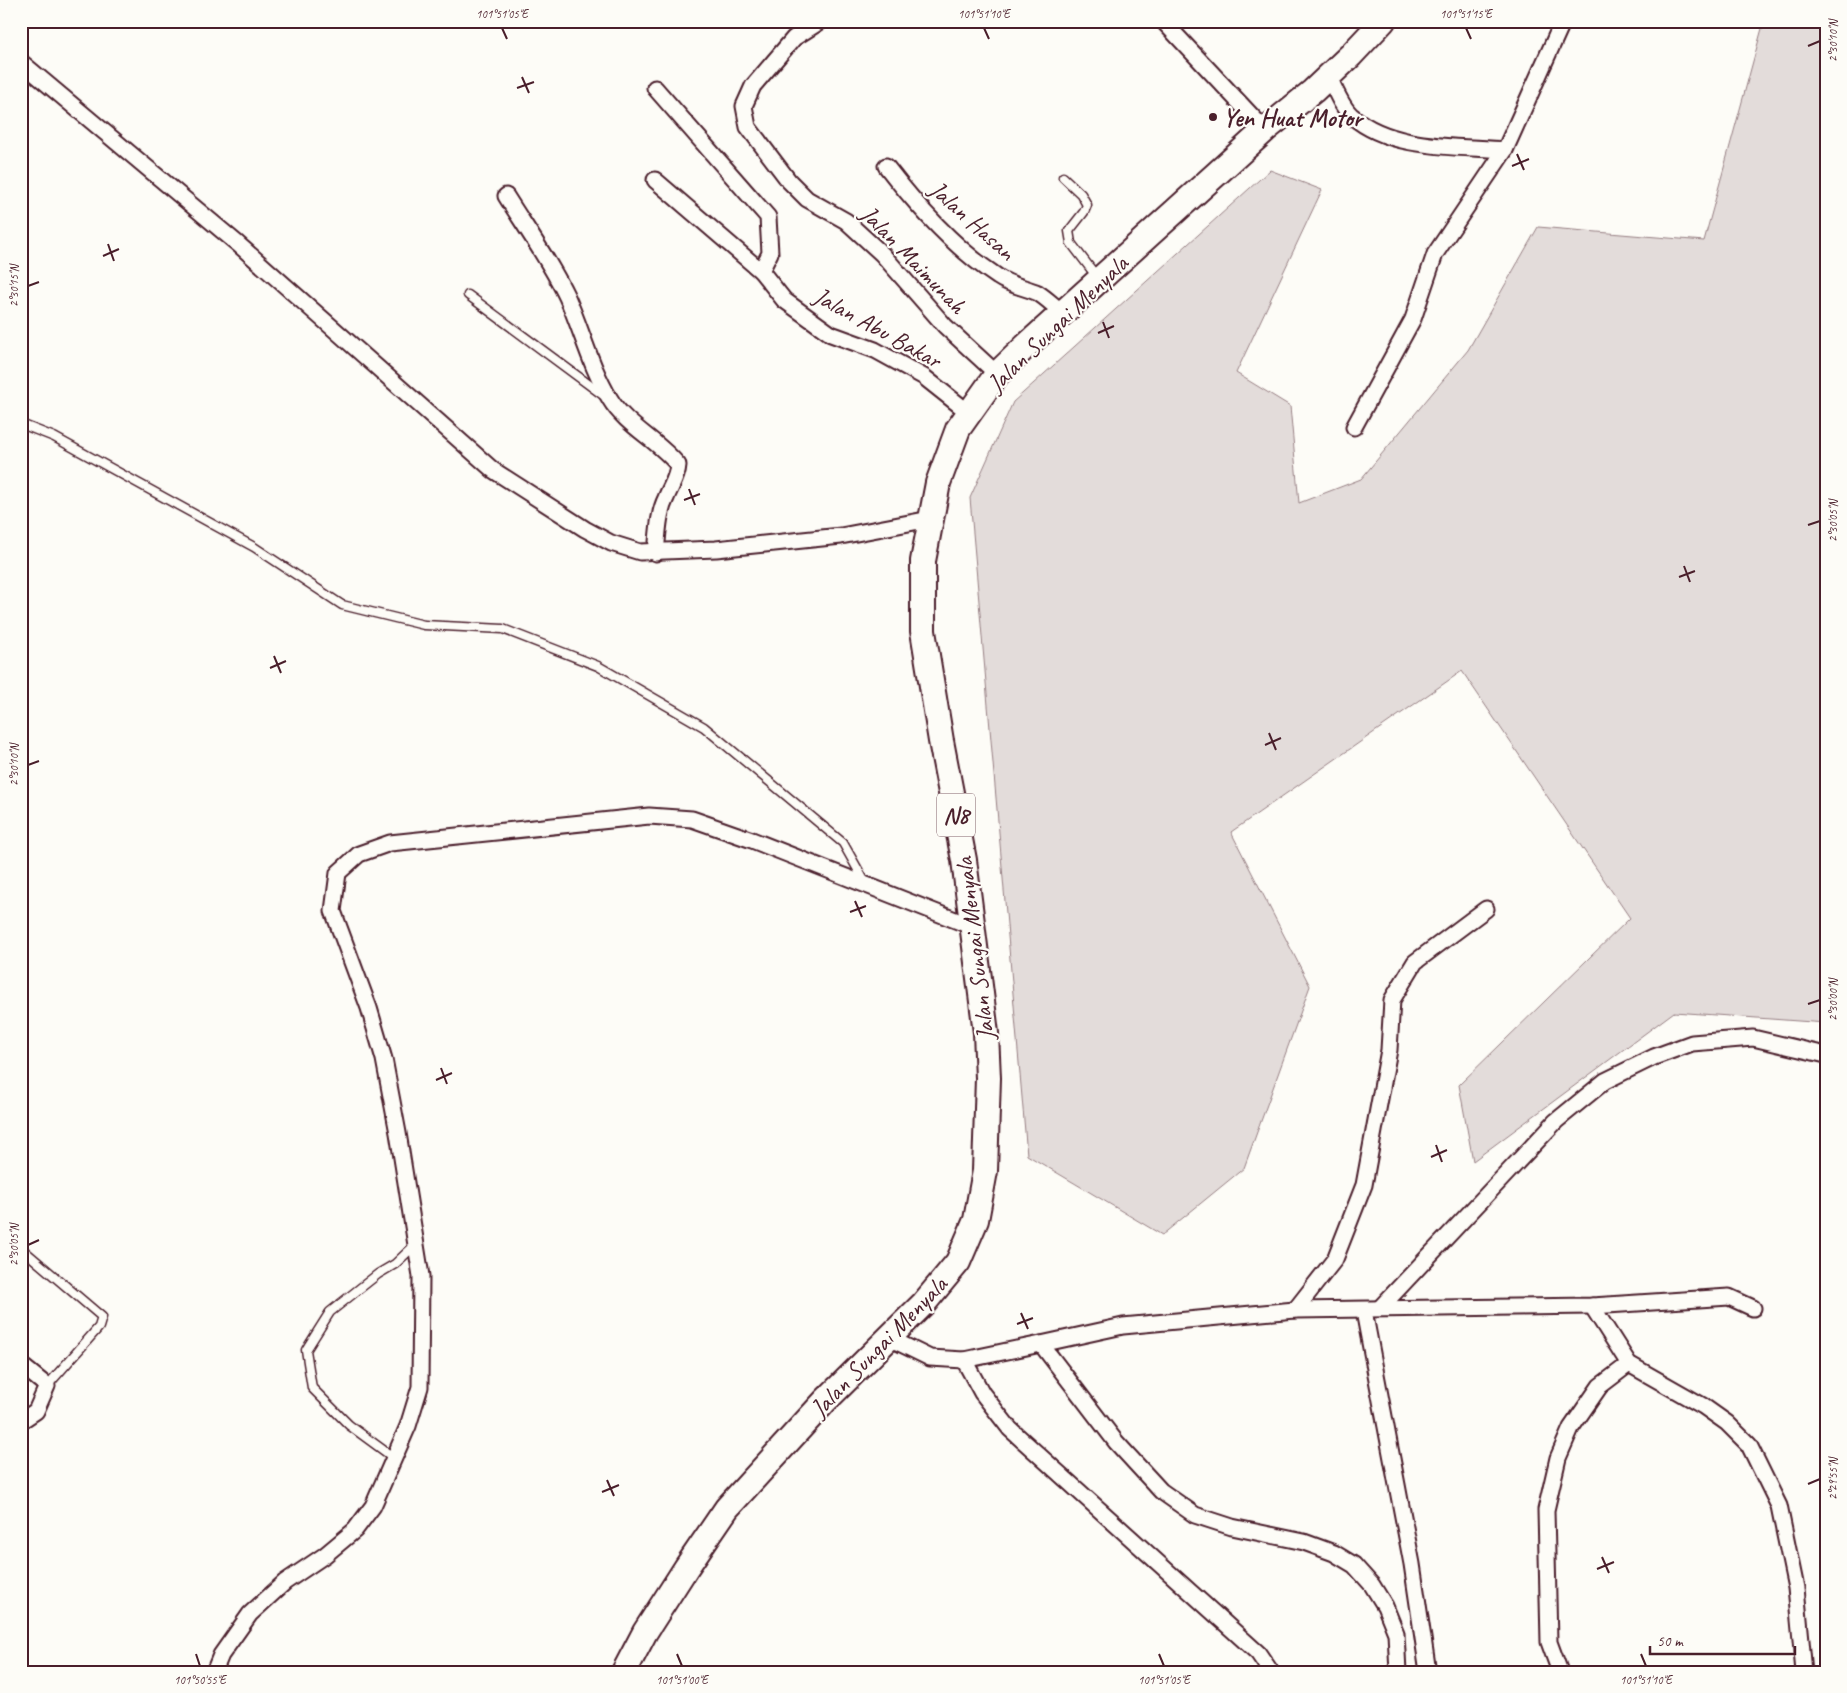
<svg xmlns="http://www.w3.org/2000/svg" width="1847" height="1693" viewBox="0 0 1847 1693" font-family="Caveat,sans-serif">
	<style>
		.green { fill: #e3dcda; stroke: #967e82 }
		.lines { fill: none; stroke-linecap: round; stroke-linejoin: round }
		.lane-casing { stroke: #4a1f2b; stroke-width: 11 }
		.street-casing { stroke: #4a1f2b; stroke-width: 19 }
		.primary-casing { stroke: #4a1f2b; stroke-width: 28 }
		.lane { stroke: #fdfcf7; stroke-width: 8 }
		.street { stroke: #fdfcf7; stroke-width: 15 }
		.primary { stroke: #fdfcf7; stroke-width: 24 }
		.ticks { fill: none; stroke: #4a1f2b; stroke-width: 2 }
		.poi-dot { fill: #4a1f2b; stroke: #fdfcf7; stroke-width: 2 }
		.labels { text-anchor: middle; stroke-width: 4.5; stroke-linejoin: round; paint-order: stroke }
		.shield { fill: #fdfcf7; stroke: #806168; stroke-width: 1 }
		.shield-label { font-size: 24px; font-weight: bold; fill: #4a1f2b }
		.poi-label { font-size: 25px; font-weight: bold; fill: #4a1f2b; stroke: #fdfcf7; text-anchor: start }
		.street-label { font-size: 25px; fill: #4a1f2b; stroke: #fdfcf7 }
		.neatline { fill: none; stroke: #4a1f2b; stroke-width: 2 }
		.ticks-label { font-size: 12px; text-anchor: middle; fill: #4a1f2b }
	</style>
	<rect width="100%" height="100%" fill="#fdfcf7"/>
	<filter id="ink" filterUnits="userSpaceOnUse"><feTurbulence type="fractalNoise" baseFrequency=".02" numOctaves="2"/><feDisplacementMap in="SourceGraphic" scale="10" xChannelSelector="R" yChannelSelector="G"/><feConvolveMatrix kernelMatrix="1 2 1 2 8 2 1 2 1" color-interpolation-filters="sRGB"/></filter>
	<g filter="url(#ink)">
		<!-- green -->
		<polygon class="green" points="1764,21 1826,21 1826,1023 1674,1012 1473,1161 1459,1085 1630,918 1462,671 1231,832 1310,986 1244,1168 1162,1235 1027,1155 970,498 1013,402 1270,170 1322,190 1236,373 1290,406 1299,503 1361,479 1468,350 1538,227 1704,241"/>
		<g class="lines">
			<!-- lane casing -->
			<g class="lane-casing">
				<g id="lane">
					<polyline points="1063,177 1081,194 1087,205 1084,212 1069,231 1071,243 1097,277"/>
					<polyline points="468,295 603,395"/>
					<polyline points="21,424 54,437 254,547 342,605 424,625 503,629 598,666 704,727 843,843 866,884"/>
					<polyline points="21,1248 102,1317 99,1327 47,1386"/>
					<polyline points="394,1458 349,1425 312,1388 306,1350 330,1312 378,1274 395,1264 415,1245"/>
				</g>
			</g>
			<!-- street casing -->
			<g class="street-casing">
				<g id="street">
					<polyline points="821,21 794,38 753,86 744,106 748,127 789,181 807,199 846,221 882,254 945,326 997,374"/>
					<polyline points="1163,21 1265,130"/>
					<polyline points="21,62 238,244 493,470 585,529 611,543 640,552 716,549 841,536 930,519"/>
					<path d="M1328,76C1335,88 1341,107 1352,116C1391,150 1456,146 1505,150"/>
					<polyline points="655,88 768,217 770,253 761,271 784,300 831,334 875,350 924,377 968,412"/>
					<path d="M886,166C916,205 957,250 998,277C1011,286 1025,287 1038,293C1046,298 1054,306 1062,312"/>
					<polyline points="655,180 761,271"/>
					<path d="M506,196C526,228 551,263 567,297C582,331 591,368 610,399C626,426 658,440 678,465C677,479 671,485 666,498C658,514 658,534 656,553"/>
					<polyline points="1354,427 1413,319 1435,254 1505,150 1563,21"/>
					<polyline points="1592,1306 1629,1364 1703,1406 1727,1423 1749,1445 1779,1506 1796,1588 1804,1672"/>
					<polyline points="1380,1308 1556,1121 1605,1081 1654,1057 1692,1043 1753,1038 1826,1055"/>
					<polyline points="1295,1310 1335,1259 1364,1185 1389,1050 1392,1000 1415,962 1486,909"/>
					<polyline points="1364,1311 1412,1564 1428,1672"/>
					<polyline points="889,1338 930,1358 964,1360 1041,1344 1116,1442 1161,1491 1195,1515 1232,1527 1304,1542 1334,1553 1354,1565 1372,1585 1385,1606 1396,1633 1398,1672"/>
					<polyline points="1041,1344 1123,1326 1295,1310 1592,1306 1729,1297 1753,1308"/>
					<polyline points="964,1360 982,1393 1010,1429 1258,1653 1271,1672"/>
					<polyline points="21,1365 47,1386 36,1411 21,1421"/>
					<polyline points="214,1672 221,1655 250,1614 285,1582 325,1555 355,1530 373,1506 408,1426 420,1387 421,1276 398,1133 384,1059 369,1008 333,911 338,873 359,854 390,843 649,816 692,819 752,840 973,927"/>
					<polyline points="1560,1672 1549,1642 1546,1510 1558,1458 1571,1428 1600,1386 1629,1364"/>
				</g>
			</g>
			<!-- primary casing -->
			<g class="primary-casing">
				<polyline id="primary" points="624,1672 645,1632 686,1568 727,1508 825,1401 924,1303 958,1262 976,1220 985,1171 988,1078 986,1033 964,860 941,741 923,631 923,561 938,483 958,429 997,374 1026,346 1265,130 1313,91 1351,55 1383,21"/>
			</g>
			<!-- lane -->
			<use href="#lane" class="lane"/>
			<!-- street -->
			<use href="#street" class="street"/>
			<!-- primary -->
			<use href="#primary" class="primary"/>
		</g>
	</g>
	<!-- ticks -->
	<path class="ticks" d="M502,28L507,39M984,28L989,39M1466,28L1471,39M1808,46L1820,41M522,77L529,93M517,88L534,82M1517,154L1524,170M1512,166L1529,159M108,244L114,261M103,256L119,249M28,286L39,282M1103,322L1109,338M1098,333L1114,326M689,489L695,505M684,500L700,494M1808,525L1820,521M1684,566L1690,582M1679,577L1695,571M274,656L281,673M270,668L286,661M1269,733L1276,750M1265,745L1281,738M28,765L39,761M855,901L862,917M850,912L866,906M1808,1004L1820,1000M441,1068L447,1084M436,1080L452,1073M1436,1145L1442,1162M1431,1157L1447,1150M28,1245L39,1240M1021,1313L1028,1329M1017,1324L1033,1318M607,1480L614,1496M1808,1484L1820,1479M602,1492L619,1485M1602,1557L1609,1573M1597,1569L1614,1562M196,1654L200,1666M677,1654L682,1666M1159,1654L1164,1666M1641,1654L1646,1666"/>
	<!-- markers -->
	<circle class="poi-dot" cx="1213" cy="117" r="5"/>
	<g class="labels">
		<!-- shield labels -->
		<rect class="shield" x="937" y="793.5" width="38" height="43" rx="4"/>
		<g class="shield-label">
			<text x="956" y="823">N8</text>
		</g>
		<!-- poi labels -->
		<g class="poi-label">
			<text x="1223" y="126">Yen Huat Motor</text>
		</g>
		<!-- street labels -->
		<g class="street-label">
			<text transform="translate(973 220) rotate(42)" y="9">Jalan Hasan</text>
			<text transform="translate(914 259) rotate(46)" y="9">Jalan Maimunah</text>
			<text transform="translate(1057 323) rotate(-44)" y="9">Jalan Sungai Menyala</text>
			<text transform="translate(878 327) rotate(29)" y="9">Jalan Abu Bakar</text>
			<text transform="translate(974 949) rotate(-97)" y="9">Jalan Sungai Menyala</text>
			<text transform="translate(878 1346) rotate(-46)" y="9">Jalan Sungai Menyala</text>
		</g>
	</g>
	<!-- margin -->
	<rect width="1847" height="1693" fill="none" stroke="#fdfcf7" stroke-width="55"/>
	<!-- scale -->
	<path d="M1650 1646v8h145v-8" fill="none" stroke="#4a1f2b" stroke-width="2.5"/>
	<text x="1657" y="1646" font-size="15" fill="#4a1f2b" stroke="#fdfcf7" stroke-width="4" paint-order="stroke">50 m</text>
	<rect x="28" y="28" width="1792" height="1638" class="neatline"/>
	<g class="ticks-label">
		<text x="502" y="18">101°51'05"E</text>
		<text x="984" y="18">101°51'10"E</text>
		<text x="1466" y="18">101°51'15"E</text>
		<text transform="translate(1833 41) rotate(-90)" y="4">2°30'10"N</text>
		<text transform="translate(14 286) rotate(-90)" y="4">2°30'15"N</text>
		<text transform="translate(1833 521) rotate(-90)" y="4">2°30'05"N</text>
		<text transform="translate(14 765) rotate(-90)" y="4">2°30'10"N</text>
		<text transform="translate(1833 1000) rotate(-90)" y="4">2°30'00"N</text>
		<text transform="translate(14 1245) rotate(-90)" y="4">2°30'05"N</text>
		<text transform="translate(1833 1479) rotate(-90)" y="4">2°29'55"N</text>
		<text x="200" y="1684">101°50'55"E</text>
		<text x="682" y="1684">101°51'00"E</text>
		<text x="1164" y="1684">101°51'05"E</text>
		<text x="1646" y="1684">101°51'10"E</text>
	</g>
</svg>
